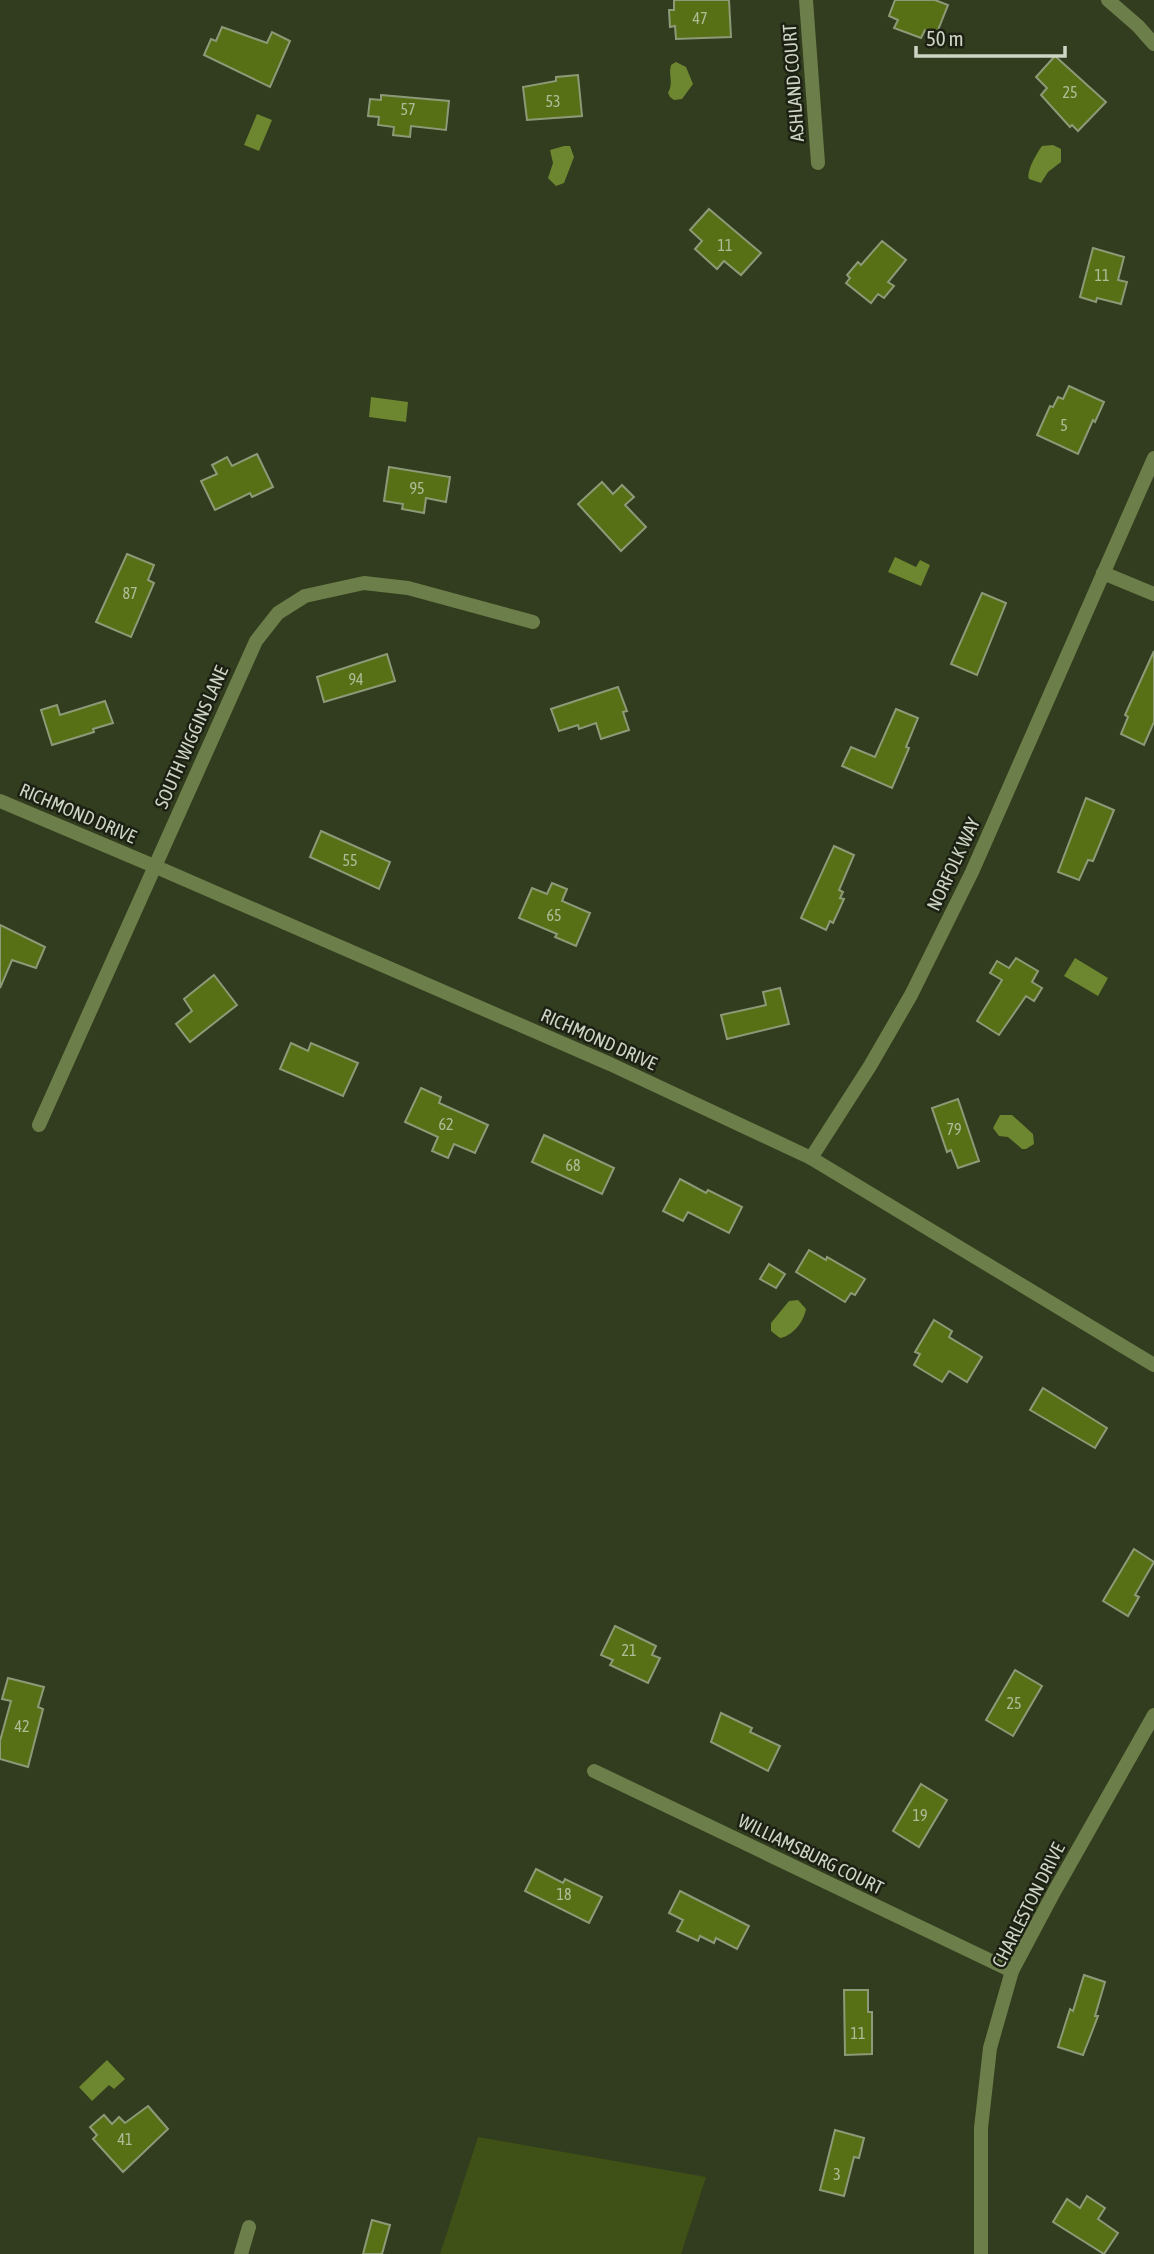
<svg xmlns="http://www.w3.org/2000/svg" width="1154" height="2254" viewBox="0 0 1154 2254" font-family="'Asap Condensed',sans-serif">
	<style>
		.green { fill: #3f5116 }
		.water { fill: #6d8731 }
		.building { fill: #577015; stroke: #8d9a78; stroke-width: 2 }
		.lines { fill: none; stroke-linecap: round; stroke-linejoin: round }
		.street { stroke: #6c7e49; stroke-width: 14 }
		.labels { text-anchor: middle; stroke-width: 5; stroke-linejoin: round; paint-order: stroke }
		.number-label { font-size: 16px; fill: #b0bc98 }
		.street-label { font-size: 19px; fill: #ced5c4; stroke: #1c2114 }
	</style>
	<rect width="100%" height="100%" fill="#323c1e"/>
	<!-- green -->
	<polygon class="green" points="478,2137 706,2177 681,2254 440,2254"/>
	<!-- water -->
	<g class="water">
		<path d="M676,62L686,67L693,84L682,99L674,100L670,97L668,93C674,83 668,75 671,65Z"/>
		<polygon points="257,114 272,120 259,151 244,145"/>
		<path d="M1053,145L1061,149V162L1048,172L1041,183L1029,179C1026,171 1037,153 1042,146Z"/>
		<polygon points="564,146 570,146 574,157 564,183 556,186 548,178 553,163 550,150"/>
		<polygon points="371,397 408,402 406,422 369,417"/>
		<polygon points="895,557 916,567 920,560 930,565 921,586 888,572"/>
		<polygon points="1075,958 1108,978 1098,996 1064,976"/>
		<polygon points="1000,1115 1012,1115 1033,1134 1034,1144 1026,1149 1022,1149 1008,1137 999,1136 993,1128"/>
		<path d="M798,1300L806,1309C804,1321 793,1336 780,1338L771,1331V1323L789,1301Z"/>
		<polygon points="107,2060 125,2079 114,2089 109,2085 92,2101 79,2087"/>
	</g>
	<!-- building -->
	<g class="building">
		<polygon points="674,0 729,0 731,37 676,39 675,26 670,27 669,10 674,10"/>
		<polygon points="895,0 935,0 948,5 936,35 925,30 921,38 894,28 898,20 889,16"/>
		<polygon points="222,27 267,43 272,32 290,41 270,87 204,55 211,39 216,41"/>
		<polygon points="1055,56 1106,102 1078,131 1072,125 1070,127 1041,95 1047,88 1036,77"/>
		<polygon points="578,75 582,116 527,120 523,87 556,81 556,77"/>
		<polygon points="381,95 449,101 446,130 411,126 410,137 393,135 394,127 378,125 379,117 368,116 370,99 381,100"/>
		<polygon points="709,209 761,253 741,275 724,261 717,269 695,249 702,241 690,230"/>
		<polygon points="882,241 906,260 888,282 894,286 884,298 878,294 871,303 846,283 850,278 847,275 858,262 861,265"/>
		<polygon points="1093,248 1124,257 1118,280 1127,282 1121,304 1097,298 1096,302 1080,297"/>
		<polygon points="1069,386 1104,402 1095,422 1093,420 1078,454 1037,435 1050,406 1053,407 1058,397 1063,399"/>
		<polygon points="257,454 273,487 252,497 250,493 215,510 201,481 217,474 212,465 227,457 232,466"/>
		<polygon points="389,467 450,477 446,502 426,498 424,513 402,509 403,504 384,501"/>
		<polygon points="602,482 613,494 622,485 634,497 625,505 646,527 621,551 578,504"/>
		<polygon points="127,554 154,565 148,580 154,583 131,637 96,622"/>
		<polygon points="982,593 1006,603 977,675 951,664"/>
		<polygon points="1154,651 1154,722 1144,745 1121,734 1128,717 1125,715"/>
		<polygon points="387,654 395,681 324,702 317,677"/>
		<polygon points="618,687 627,711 623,712 629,730 601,739 596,723 579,729 578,725 559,731 551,709"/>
		<polygon points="105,701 113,723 93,729 94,732 52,745 41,710 57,705 60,715"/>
		<polygon points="896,709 918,718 906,747 909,748 892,788 842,766 851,747 875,757"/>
		<polygon points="1086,798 1114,810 1093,861 1088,860 1079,880 1058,872"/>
		<polygon points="321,831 390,862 379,889 310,857"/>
		<polygon points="834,846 854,855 839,890 843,892 840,898 844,899 833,923 830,921 826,930 801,918"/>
		<polygon points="552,883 567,889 562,901 590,913 576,946 555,937 557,934 519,918 532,888 547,894"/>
		<polygon points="0,925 45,947 36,968 12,960 0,988"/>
		<polygon points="1016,958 1038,971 1032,982 1042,988 1034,1001 1026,996 999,1035 977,1021 1002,980 990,973 997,961 1009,968"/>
		<polygon points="214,975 237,1005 190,1042 176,1024 192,1011 184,999"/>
		<polygon points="780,988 789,1024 727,1039 721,1015 766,1005 763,992"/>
		<polygon points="291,1043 308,1051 311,1043 358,1063 343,1096 280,1069"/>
		<polygon points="421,1088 441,1097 439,1103 488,1125 475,1153 454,1144 448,1158 432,1151 438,1137 405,1122"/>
		<polygon points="958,1099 979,1161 958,1168 951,1150 947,1152 932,1108"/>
		<polygon points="544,1135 614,1168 602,1194 532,1162"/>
		<polygon points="680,1179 706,1193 708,1190 742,1207 729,1233 688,1212 683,1221 663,1211"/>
		<polygon points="809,1250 826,1260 827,1257 865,1279 855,1295 851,1293 845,1302 796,1272"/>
		<polygon points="769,1264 785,1274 776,1288 760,1279"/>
		<polygon points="934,1320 952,1331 949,1337 982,1357 967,1382 949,1371 942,1382 914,1365 920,1354 915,1352"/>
		<polygon points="1043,1388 1107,1428 1095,1448 1030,1410"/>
		<polygon points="1134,1549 1154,1562 1135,1595 1139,1597 1128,1616 1103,1601"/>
		<polygon points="615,1626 656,1646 652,1655 660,1658 648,1683 610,1665 613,1660 601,1655"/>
		<polygon points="1015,1670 1042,1686 1013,1736 986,1720"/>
		<polygon points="8,1678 44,1687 38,1707 43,1709 28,1767 0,1759 0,1741 11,1701 2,1699"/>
		<polygon points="721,1713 752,1728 750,1732 780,1746 768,1771 711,1742"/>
		<polygon points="921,1784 947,1800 919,1847 893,1831"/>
		<polygon points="536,1869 563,1883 565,1879 602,1897 589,1923 525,1891"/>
		<polygon points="680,1891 749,1926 737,1949 716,1938 714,1943 700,1936 698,1941 677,1931 683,1920 669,1913"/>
		<polygon points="1084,1975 1105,1982 1095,2016 1098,2016 1083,2055 1058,2047 1070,2009 1073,2011"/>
		<polygon points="844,1990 868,1990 868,2012 872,2012 872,2054 845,2055"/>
		<polygon points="148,2106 168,2129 123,2172 93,2139 97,2135 90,2127 104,2115 112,2124 119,2117 125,2123"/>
		<polygon points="835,2130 864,2138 859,2158 854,2157 844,2196 820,2190"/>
		<polygon points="1087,2196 1105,2208 1098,2219 1118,2233 1104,2254 1053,2222 1067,2199 1080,2208"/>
		<polygon points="372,2220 390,2225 382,2254 363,2254"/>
	</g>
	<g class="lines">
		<!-- street -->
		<g class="street">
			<polyline points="806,0 818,163"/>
			<polyline points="1108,0 1138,26 1154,44"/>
			<polyline points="1103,573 1154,594"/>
			<polyline points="0,801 154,866 610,1064 811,1158 1154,1365"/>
			<polyline points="39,1125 256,641 278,613 305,596 364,583 408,588 533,622"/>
			<polyline points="811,1158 870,1066 911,995 972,872 1154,458"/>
			<polyline points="594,1771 1012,1971"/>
			<polyline points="241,2254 249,2227"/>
			<polyline points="981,2254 981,2128 990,2048 1012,1971 1054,1892 1154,1715"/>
		</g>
	</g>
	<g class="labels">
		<!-- number labels -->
		<g class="number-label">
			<text x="700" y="24">47</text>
			<text x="1070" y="98">25</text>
			<text x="553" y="107">53</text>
			<text x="408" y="115">57</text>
			<text x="725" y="251">11</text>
			<text x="1102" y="281">11</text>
			<text x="1064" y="431">5</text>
			<text x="417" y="494">95</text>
			<text x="130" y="599">87</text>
			<text x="356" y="685">94</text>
			<text x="350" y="866">55</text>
			<text x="554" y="921">65</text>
			<text x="446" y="1130">62</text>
			<text x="954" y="1135">79</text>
			<text x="573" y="1171">68</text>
			<text x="629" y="1656">21</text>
			<text x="1014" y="1709">25</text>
			<text x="22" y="1732">42</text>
			<text x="920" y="1821">19</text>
			<text x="564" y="1900">18</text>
			<text x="858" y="2039">11</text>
			<text x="125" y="2145">41</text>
			<text x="837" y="2180">3</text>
		</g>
		<!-- street labels -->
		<g class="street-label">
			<text transform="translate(793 83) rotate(-94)" y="7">ASHLAND COURT</text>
			<text transform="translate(191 737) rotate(-66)" y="7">SOUTH WIGGINS LANE</text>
			<text transform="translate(78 813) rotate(23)" y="7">RICHMOND DRIVE</text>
			<text transform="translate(953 864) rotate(-65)" y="7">NORFOLK WAY</text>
			<text transform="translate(599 1039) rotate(24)" y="7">RICHMOND DRIVE</text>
			<text transform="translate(811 1854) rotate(26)" y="7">WILLIAMSBURG COURT</text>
			<text transform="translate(1028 1905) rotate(-63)" y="7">CHARLESTON DRIVE</text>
		</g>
	</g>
	<!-- scale -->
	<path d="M916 46v10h149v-10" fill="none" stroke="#ced5c4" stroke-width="3.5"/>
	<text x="926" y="46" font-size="21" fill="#ced5c4" stroke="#1c2114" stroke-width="5" paint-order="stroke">50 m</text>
</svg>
